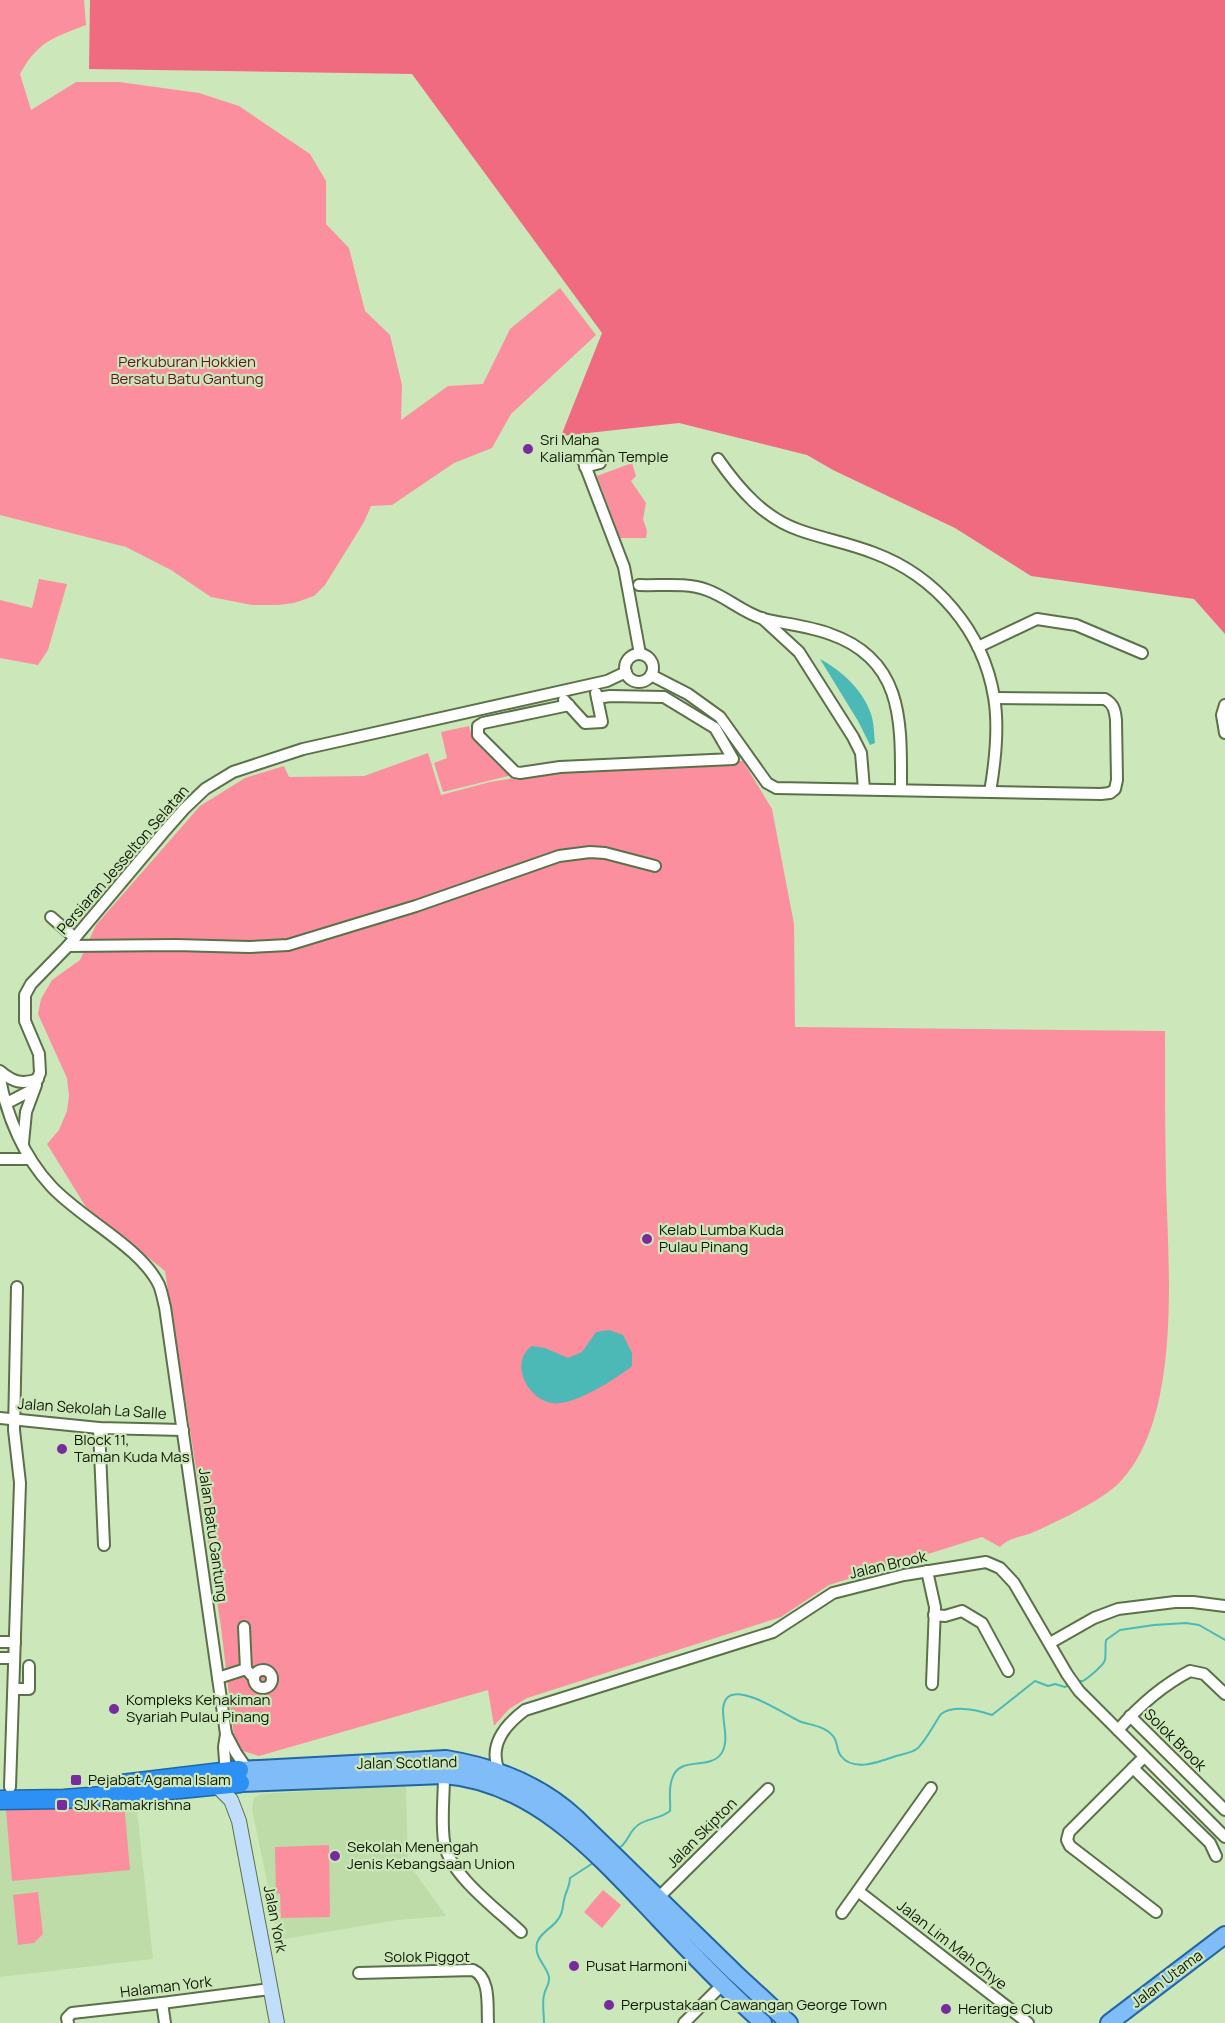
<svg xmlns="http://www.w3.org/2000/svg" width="1225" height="2023" viewBox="0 0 1225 2023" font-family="Manrope,sans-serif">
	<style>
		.built { fill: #bddca8 }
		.green { fill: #fc8f9d }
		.forest { fill: #f06b80 }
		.water { fill: #4db9b6 }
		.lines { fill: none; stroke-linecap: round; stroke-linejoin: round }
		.stream { stroke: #4db9b6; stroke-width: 2 }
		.street-casing { stroke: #5a7149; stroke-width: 14 }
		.secondary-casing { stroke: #5a7149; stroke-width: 16 }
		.primary-casing { stroke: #2266a1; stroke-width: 20 }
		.highway-casing { stroke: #2266a1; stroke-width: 21 }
		.street { stroke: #fff; stroke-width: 10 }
		.secondary { stroke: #c0defc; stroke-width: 14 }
		.primary { stroke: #80bcf8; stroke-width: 16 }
		.highway { stroke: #2c90f4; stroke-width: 18 }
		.poi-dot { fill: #782b9d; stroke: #cce7b9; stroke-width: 2 }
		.labels { text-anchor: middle; stroke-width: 4.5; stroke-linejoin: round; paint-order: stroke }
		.park-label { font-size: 15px; fill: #661226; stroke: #cce7b9 }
		.poi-label { font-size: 15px; fill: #101908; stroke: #cce7b9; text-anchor: start }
		.street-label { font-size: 15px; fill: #101908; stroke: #cce7b9 }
	</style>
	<rect width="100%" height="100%" fill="#cce7b9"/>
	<!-- built -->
	<g class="built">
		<polygon points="377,1787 406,1787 408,1863 446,1916 397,1920 279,1940 252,1809 254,1798 262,1794"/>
		<polygon points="136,1801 153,1959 0,1977 0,1811"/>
	</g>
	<!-- green -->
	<g class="green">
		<path d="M0,0H84L86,25C53,38 38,41 20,74L31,110L76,82H119L199,93L239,106L310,154L326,181V224L349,248L365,311L390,335L402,385L401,420L448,386L483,384L510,329L560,288L596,335L511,414L492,448L454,463L392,505L371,506L364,522L325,585L314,596L294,603L278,605H252L211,597L171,570L126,547L0,515Z"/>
		<polygon points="632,463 636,476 631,481 646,503 643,519 647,531 646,538 620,538 597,476"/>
		<polygon points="39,579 67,584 48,650 38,665 0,658 0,600 32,608"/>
		<polygon points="469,726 471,733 512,775 443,792 434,763 447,758 441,732"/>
		<path d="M428,753L441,795L490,782L563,770L743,761L772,809L794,924L795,1027L1165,1031C1165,1081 1165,1131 1166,1181C1168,1266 1183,1418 1119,1483C1101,1501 1060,1520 1036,1531C1022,1538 1013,1535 1000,1547L982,1537L829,1585L781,1617L527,1698L509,1709L494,1726L488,1690L259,1756L243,1751L234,1737L221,1627L165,1271L86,1207L47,1144L59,1130L67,1111L69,1096L67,1078L38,1014L41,999L52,980L80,960L96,925L200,806L245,778L284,766L289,777L364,776Z"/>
		<polygon points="124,1802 130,1870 12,1881 6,1810"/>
		<polygon points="329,1845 330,1917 281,1918 280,1894 276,1893 275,1847"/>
		<polygon points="603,1890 621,1905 602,1928 584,1912"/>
		<polygon points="38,1892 43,1934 34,1943 18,1945 13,1895"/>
	</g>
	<!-- forest -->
	<polygon class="forest" points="90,0 1225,0 1225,634 1194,599 1031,576 955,528 833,470 807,455 679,423 561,436 602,333 412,74 89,69"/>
	<!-- water -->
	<g class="water">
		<path d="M820,659C842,671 863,690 871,714C874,723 874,734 875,743L870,745L858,721Z"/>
		<path d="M609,1330L623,1335L632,1353V1366C616,1379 572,1407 552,1403C527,1399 509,1362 532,1346L545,1348L568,1358L582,1352L596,1332Z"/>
	</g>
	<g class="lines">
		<!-- stream -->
		<g class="stream">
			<path d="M1076,1681H1083C1088,1678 1104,1665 1105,1660C1106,1654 1105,1647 1106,1640L1120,1630L1154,1625L1186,1623L1199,1625L1225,1640"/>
			<path d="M619,1848C628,1843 629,1831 638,1825C648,1818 660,1819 670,1811C671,1800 668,1790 672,1779C679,1755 708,1771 721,1754C733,1737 715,1709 728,1697C742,1685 784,1714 799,1721C809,1725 825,1726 832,1735C838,1740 836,1750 841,1756C854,1773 881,1761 896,1756C903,1754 912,1753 918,1748C927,1739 934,1724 941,1714C955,1704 977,1710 992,1715L1035,1681L1048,1686L1055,1684L1065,1687L1069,1685"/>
			<path d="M544,2023C544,2014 542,2003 544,1995C545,1988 550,1985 549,1977C546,1964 534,1958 537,1943C540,1933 550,1929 556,1922C564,1913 562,1906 565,1896C567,1889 570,1886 570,1878L596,1861"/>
		</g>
		<!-- street casing -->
		<g class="street-casing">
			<g id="street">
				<path d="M718,459C739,489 764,518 799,530C824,539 849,543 874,553C936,576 983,631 994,697C999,726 995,763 990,792"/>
				<polyline points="583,460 624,567 640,654"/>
				<polyline points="585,467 600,463 597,455"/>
				<path d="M639,585C660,586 686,582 707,590C727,597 743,613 764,619C785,624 809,626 830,634C905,660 901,724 901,790"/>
				<polyline points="762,618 799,652 853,737 861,753 864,789"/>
				<polyline points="978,647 1037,619 1076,625 1142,653"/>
				<circle cx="639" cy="668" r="14"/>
				<path d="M651,675L688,694L720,717L767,783L776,788L1101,794L1110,793L1115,789L1117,780L1116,720C1115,711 1114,704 1105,699L995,698"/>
				<polyline points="564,700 585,723 602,722 596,693"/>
				<polyline points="569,705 483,723 478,726 478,735 515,772 520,773 560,767 733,759 715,728 664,697 610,696 597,698"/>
				<polyline points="1225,705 1222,715 1225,733"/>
				<polyline points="51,917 75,938"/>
				<polyline points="68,946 176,945 249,947 288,945 416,906 559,856 590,852 605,853 655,866"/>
				<path d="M0,1071C13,1082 22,1085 38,1079"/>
				<path d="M0,1079C7,1117 24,1157 51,1186C80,1218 141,1247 159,1285C162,1292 163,1300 165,1307L226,1734L224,1747L226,1775"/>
				<polyline points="7,1103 32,1090 40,1073 39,1054 25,1021 25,995 31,984 68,946 163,833 185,808 205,789 233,772 303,749 607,681 626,672"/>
				<polyline points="23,1143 26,1112 36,1085"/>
				<polyline points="0,1159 30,1159"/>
				<polyline points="0,1418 99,1428 183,1430"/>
				<polyline points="99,1428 104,1545"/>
				<polyline points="927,1571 935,1607 932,1684"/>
				<polyline points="934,1615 945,1616 962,1611 982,1623 1008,1671"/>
				<polyline points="244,1627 246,1669 254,1678"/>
				<polyline points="0,1642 15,1642"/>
				<polyline points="1050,1643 1094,1618 1118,1609 1175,1602 1193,1602 1225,1606"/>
				<polyline points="0,1658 14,1658"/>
				<circle cx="263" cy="1679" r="9"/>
				<polyline points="218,1678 246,1669"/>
				<polyline points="14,1689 29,1689 29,1666"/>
				<polyline points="1130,1716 1225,1810"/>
				<path d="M1118,1730C1138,1707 1163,1685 1190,1671L1204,1674L1225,1694"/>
				<polyline points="226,1734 236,1753 247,1769"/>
				<polyline points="1144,1757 1069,1832 1067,1840 1070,1846 1156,1912"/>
				<polyline points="1133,1768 1210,1843 1216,1856"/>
				<path d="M499,1771C488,1745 505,1725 525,1710L773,1632L833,1593L904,1575L986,1562L1000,1568L1014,1583L1067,1674L1079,1691L1225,1837"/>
				<path d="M444,1775C444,1797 441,1819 444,1841C447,1873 499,1911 521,1932"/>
				<polyline points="10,1787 20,1483 14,1430 17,1287"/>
				<polyline points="858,1891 1028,2023"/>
				<polyline points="658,1898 768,1789"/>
				<polyline points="842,1913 931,1788"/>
				<path d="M359,1973L473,1970C491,1978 487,2006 488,2023"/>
				<polyline points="162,2003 165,2023"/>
				<polyline points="68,2023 67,2018 72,2013 162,2003 270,1989"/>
				<polyline points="684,2023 722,1985"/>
			</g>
		</g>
		<!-- secondary casing -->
		<g class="secondary-casing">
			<polyline id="secondary" points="216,1785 231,1800 239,1821 277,2023"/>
		</g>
		<!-- primary casing -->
		<g class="primary-casing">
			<g id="primary">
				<path d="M239,1770L446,1759C495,1767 539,1784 575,1817L735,1973L789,2023"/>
				<path d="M240,1783L444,1775C536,1782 600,1857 659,1919C693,1955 727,1990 763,2023"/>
				<polyline points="1109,2023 1225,1935"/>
			</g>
		</g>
		<!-- highway casing -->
		<g class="highway-casing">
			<g id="highway">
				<polyline points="122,1784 239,1770"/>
				<polyline points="0,1800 64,1799 130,1794 240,1783"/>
			</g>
		</g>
		<!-- street -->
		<use href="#street" class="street"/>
		<!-- secondary -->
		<use href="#secondary" class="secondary"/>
		<!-- primary -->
		<use href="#primary" class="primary"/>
		<!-- highway -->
		<use href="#highway" class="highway"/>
	</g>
	<!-- markers -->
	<g class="poi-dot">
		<circle cx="528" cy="449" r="6"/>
		<circle cx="647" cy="1239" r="6"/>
		<circle cx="62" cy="1449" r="6"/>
		<circle cx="114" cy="1709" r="6"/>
		<rect x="70" y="1774" width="12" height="12" rx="3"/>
		<rect x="56" y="1799" width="12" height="12" rx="3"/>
		<circle cx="335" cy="1856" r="6"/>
		<circle cx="574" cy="1966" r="6"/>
		<circle cx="609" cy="2005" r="6"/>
		<circle cx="946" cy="2009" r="6"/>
	</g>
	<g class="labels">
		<!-- park labels -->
		<g class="park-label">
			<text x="187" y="367">Perkuburan Hokkien<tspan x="187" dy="17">Bersatu Batu Gantung</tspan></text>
		</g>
		<!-- poi labels -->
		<g class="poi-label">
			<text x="540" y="445">Sri Maha<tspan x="540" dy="17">Kaliamman Temple</tspan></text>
			<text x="659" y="1235">Kelab Lumba Kuda<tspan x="659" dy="17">Pulau Pinang</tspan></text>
			<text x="74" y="1445">Block 11,<tspan x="74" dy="17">Taman Kuda Mas</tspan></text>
			<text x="126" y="1705">Kompleks Kehakiman<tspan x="126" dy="17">Syariah Pulau Pinang</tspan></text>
			<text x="88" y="1785">Pejabat Agama Islam</text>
			<text x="74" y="1810">SJK Ramakrishna</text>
			<text x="347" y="1852">Sekolah Menengah<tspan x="347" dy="17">Jenis Kebangsaan Union</tspan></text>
			<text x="586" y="1971">Pusat Harmoni</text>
			<text x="621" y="2010">Perpustakaan Cawangan George Town</text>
			<text x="958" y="2014">Heritage Club</text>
		</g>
		<!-- street labels -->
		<g class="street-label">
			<text transform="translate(123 860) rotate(-49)" y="5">Persiaran Jesselton Selatan</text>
			<text transform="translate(92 1409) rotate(4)" y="5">Jalan Sekolah La Salle</text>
			<text transform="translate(213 1535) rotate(82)" y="5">Jalan Batu Gantung</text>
			<text transform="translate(888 1565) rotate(-13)" y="5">Jalan Brook</text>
			<text transform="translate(1175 1740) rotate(45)" y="5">Solok Brook</text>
			<text transform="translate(407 1763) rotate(-1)" y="5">Jalan Scotland</text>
			<text transform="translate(702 1833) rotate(-45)" y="5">Jalan Skipton</text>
			<text transform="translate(275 1919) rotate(79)" y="5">Jalan York</text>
			<text transform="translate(952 1945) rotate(38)" y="5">Jalan Lim Mah Chye</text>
			<text x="427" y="1962">Solok Piggot</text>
			<text transform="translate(1167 1979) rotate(-37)" y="5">Jalan Utama</text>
			<text transform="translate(166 1987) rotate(-7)" y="5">Halaman York</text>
		</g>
	</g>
</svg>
